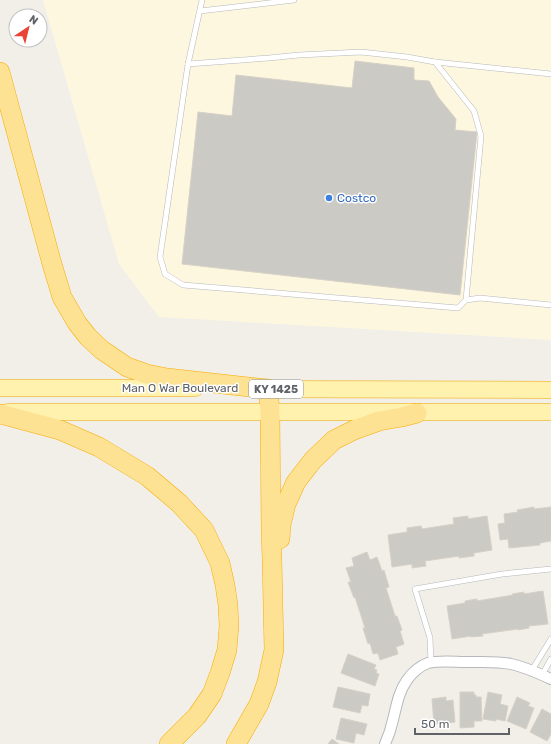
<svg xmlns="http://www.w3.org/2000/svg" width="551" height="744" viewBox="0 0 551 744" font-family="Rubik,sans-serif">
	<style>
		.commercial { fill: #fef7e0 }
		.building { fill: #cccac5; stroke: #d6d1c6 }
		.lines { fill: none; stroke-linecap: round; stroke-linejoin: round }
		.service-casing { stroke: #b5b8bc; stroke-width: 6 }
		.minor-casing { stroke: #b5b8bc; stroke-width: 12 }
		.primary-casing { stroke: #f2c960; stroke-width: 18 }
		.motorway-casing { stroke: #f9ab00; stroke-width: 20 }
		.service { stroke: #fff; stroke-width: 5 }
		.minor { stroke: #fff; stroke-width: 10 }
		.primary { stroke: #fff2af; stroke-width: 16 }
		.motorway { stroke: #fde293; stroke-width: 19 }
		.shop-dot { fill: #3f7fe0; stroke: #fff; stroke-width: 1.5 }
		.labels { text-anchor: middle; stroke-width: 3; stroke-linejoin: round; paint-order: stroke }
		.shield { fill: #fff; stroke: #8f9295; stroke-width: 1 }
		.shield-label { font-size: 11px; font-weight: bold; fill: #5f6368 }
		.shop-label { font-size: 12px; fill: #366cbe; stroke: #fff; text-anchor: start }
		.street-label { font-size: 12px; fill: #5f6368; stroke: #fff }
	</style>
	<rect width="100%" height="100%" fill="#f1efe8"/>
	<!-- commercial -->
	<polygon class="commercial" points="43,0 551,0 551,340 159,317 119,264"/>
	<!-- building -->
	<g class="building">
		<polygon points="355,61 414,68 414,80 429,81 438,97 456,119 455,130 477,132 460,295 182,264 198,112 232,116 236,75 352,88"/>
		<polygon points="534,507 534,509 551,507 551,541 540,543 540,545 509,548 508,539 500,540 498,524 505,523 504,514 518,512 517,510"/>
		<polygon points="468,516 468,519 487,516 492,550 474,553 474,556 459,558 459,556 425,561 426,566 412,568 412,564 392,567 388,535 407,532 407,528 421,526 422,529 454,524 453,518"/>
		<polygon points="367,552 370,560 377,557 382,571 384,570 389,587 386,588 395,616 397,616 402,630 400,631 404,644 396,647 398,654 380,660 378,653 373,654 370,643 368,644 363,628 365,628 355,597 354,598 348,582 351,582 346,568 354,566 352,558"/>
		<polygon points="543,591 548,624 529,626 529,628 518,630 518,629 482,634 483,636 471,637 471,636 452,639 447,606 465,603 465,601 477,599 477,601 513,595 512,594 524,592 524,594"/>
		<polygon points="348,654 376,665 374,669 377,670 376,673 379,674 375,686 341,673"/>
		<polygon points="338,687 370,694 368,706 362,705 360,713 333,707"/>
		<polygon points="460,692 474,692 474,695 476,695 476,697 481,697 482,721 474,721 474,727 460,728"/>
		<polygon points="488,692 502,695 500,704 508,706 505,721 496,719 496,721 483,719"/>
		<polygon points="446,697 446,701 453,700 455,722 434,724 432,699"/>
		<polygon points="517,697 530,703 528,706 534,708 526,729 507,721"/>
		<polygon points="542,709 551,714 551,734 547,741 530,732"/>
		<polygon points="341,718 367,724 364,735 356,733 354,743 336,739"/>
		<polygon points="332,739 339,744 328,744"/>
	</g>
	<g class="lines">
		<!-- service casing -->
		<g class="service-casing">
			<g id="service">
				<polyline points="202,0 188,64 160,257 165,274 183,285 458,308 466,300 480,298 551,305"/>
				<polyline points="200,11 294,0"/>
				<polyline points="435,62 551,74"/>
				<polyline points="188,64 269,58 299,55 361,52 407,57 435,62 474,111 481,136 466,300"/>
				<polyline points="431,663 430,638 415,589 502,574 551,569"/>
				<polyline points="532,670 551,639"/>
				<polyline points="542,675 551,659"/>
			</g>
		</g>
		<!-- minor casing -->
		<g class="minor-casing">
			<path id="minor" d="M385,744C387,738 390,733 391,727C396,711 397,694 407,680C412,673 420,666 428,663C439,660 456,662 468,662C482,662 497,661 511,664C525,667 538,673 551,679"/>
		</g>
		<!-- primary casing -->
		<g class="primary-casing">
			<g id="primary">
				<polyline points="0,388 195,388"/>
				<polyline points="257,389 551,390"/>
				<polyline points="8,412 551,412"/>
			</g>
		</g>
		<!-- motorway casing -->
		<g class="motorway-casing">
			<g id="motorway">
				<polyline points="0,72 52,264 62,297 77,323 88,337 102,350 127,367 147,374 167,378 268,389 270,412 271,529 272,559 274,650 267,682 259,704 236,744"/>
				<polyline points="0,414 60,430 99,447 147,476 179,503 204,530 220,563 225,585 228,605 229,626 227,650 220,673 212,694 197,716 169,744"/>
				<polyline points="280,539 281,525 286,504 296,482 313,460 334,440 354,430 379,421 402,417 417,413"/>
			</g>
		</g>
		<!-- service -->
		<use href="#service" class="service"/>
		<!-- minor -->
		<use href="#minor" class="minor"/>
		<!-- primary -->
		<use href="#primary" class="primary"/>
		<!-- motorway -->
		<use href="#motorway" class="motorway"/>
	</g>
	<!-- markers -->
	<circle class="shop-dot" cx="329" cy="198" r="4"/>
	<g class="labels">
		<!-- shield labels -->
		<rect class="shield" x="249" y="380" width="54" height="18" rx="3"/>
		<g class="shield-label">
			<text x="276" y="393">KY 1425</text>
		</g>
		<!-- shop labels -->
		<g class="shop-label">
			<text x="337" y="202">Costco</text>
		</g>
		<!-- street labels -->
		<g class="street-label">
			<text x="180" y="392">Man O War Boulevard</text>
		</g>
	</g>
	<!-- north arrow -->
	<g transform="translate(28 28) rotate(35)"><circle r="19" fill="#ffffff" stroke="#bfc1c3"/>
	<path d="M0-3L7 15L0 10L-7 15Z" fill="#ea4335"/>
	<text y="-6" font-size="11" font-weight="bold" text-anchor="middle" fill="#5f6368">N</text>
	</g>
	<!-- scale -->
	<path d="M415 728v6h94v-6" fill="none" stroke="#5f6368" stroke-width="2"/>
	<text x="421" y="728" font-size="12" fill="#5f6368" stroke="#ffffff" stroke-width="3" paint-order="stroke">50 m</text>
</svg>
